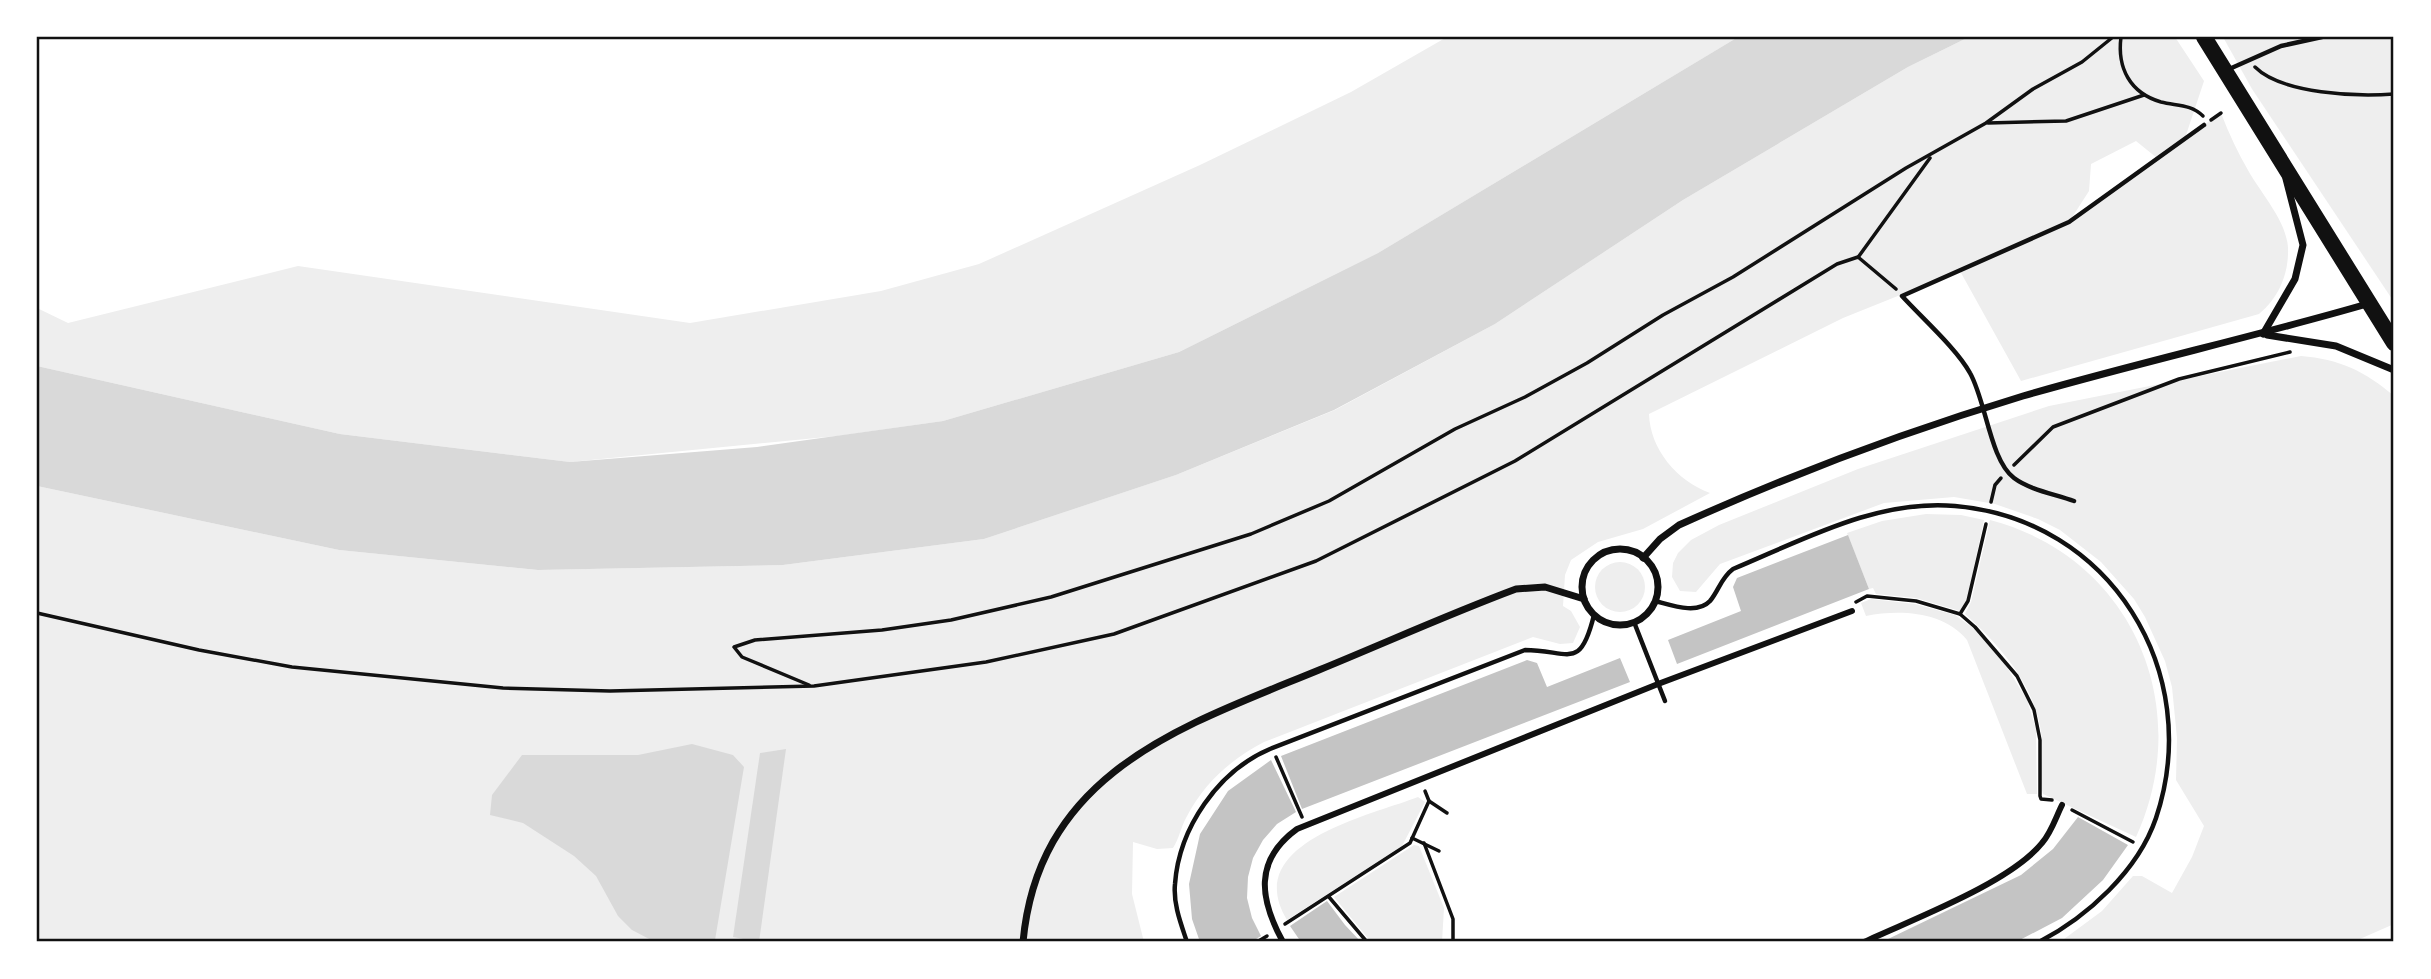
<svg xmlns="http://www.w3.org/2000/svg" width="2431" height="979" viewBox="0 0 2431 979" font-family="'Public Sans',sans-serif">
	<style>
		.green { fill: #eee; fill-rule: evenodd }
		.water { fill: #d9d9d9 }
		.building { fill: #c4c4c4 }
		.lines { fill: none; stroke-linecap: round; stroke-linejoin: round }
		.path { stroke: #111; stroke-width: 3.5 }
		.service { stroke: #111; stroke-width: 4.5 }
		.pedestrian { stroke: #111; stroke-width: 6 }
		.minor { stroke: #111; stroke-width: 7 }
		.primary { stroke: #111; stroke-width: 16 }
		.neatline { fill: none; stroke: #111; stroke-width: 2.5 }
	</style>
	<rect width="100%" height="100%" fill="#fff"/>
	<!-- green -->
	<g class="green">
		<polygon points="1447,37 1738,37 1378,253 1179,352 943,421 837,436 570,462 340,434 37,366 37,308 68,323 298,266 690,323 881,291 979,264 1200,165 1351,92"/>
		<path d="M1969,37H2175L2204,81L2185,138L2221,113C2229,134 2238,153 2249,172C2261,193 2287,222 2288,248C2289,273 2279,298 2259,314L2021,381L1960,271L1843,318L1649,414C1650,449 1677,481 1710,493L1643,529L1598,542L1571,560L1565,575L1563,606L1571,611L1580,627L1573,643L1560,644L1533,637L1264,742C1230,760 1204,783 1186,818C1181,827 1179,839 1173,848L1157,849L1133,842L1132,894L1144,942H37V486L339,550L538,570L783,565L984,539L1176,475L1335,410L1495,324L1683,200L1908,67ZM2136,141L2157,158L2071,219L2089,191L2091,164Z"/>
		<polygon points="2223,37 2394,37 2394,302 2252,89"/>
		<path d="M2301,356C2339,359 2365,371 2394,396V924L2353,942H2060L2102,911L2133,876H2142L2172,893L2192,857L2204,826L2176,780L2177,738L2172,687L2165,661L2145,617L2134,599L2101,562L2060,530L2038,519L1995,504L1954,497L1884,503L1720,564L1696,592L1680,591L1672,577L1673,563L1678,553L1691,540L1719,525L1858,469L2049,406Z"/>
		<polygon points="1926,514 1961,515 1984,520 1967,600 1960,611 1916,598 1876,594 1873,588 1869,589 1847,533 1882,521"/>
		<path d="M1990,520C2132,557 2196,706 2136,837L2043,794C2038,778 2043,758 2042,740C2038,689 2002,647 1965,614L1971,602Z"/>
		<circle cx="1620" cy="587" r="25"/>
		<path d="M1871,599L1915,604L1955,615L1972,627L2005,664L2027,700L2036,729L2037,794H2027L1967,640C1944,612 1901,609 1866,616L1861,603Z"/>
		<path d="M1418,797L1425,802L1402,846L1287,920C1240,843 1369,816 1418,797Z"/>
		<polygon points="1414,845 1419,846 1444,908 1442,942 1371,942 1334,897"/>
	</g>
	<!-- water -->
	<g class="water">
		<polygon points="1738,37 1969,37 1908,67 1683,200 1495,324 1334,410 1176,475 984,539 783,565 538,570 339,550 37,486 37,366 340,434 570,462 757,447 943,421 1179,352 1378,253"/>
		<polygon points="692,744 733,755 744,767 715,940 712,942 655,942 632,930 618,916 596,876 574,856 523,823 490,815 492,795 522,755 638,755"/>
		<polygon points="786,749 759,942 733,937 760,753"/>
	</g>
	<!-- building -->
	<g class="building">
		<polygon points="1848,535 1869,589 1677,664 1668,640 1741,611 1733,587 1737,578"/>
		<polygon points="1620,658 1630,682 1302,809 1281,756 1527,660 1537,663 1547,687"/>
		<polygon points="1271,760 1296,812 1277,824 1263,840 1253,858 1248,877 1247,898 1252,918 1261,936 1251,942 1200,942 1192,919 1189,884 1200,834 1228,791"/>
		<polygon points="2078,817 2128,845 2103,880 2062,918 2016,942 1890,942 1888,939 2021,875 2053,849"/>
		<polygon points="1327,901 1345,925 1361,942 1301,942 1290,926"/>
	</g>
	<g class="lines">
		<!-- path -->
		<g class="path">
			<path d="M2121,37C2117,68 2130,93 2161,102C2177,106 2191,104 2203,116"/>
			<path d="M2255,67C2282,94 2358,97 2394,94"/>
			<polyline points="2211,120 2221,113"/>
			<polyline points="1988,123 2066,121 2144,95"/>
			<polyline points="1859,256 1930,158"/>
			<polyline points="2014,465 2053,427 2179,379 2290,352"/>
			<polyline points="1991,502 1995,485 2001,478"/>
			<polyline points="1856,602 1867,596 1916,601 1960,614 1975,627 2017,676 2034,710 2040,740 2040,796 2041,799 2052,800"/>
			<polyline points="37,613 199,650 292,667 503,688 610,691 814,686 986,662 1114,634 1316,561 1515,461 1837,264 1858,257 1896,289"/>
			<polyline points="1960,614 1968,601 1986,524"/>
			<polyline points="809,685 742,657 734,647 755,640 882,630 951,620 1051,597 1251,534 1329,501 1455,429 1525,397 1587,363 1663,315 1733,277 1906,168 1986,123 2033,89 2082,62 2113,37"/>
			<polyline points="1276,757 1302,817"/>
			<polyline points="1429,801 1447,813"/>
			<polyline points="2072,810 2133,842"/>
			<polyline points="1412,838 1439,851"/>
			<polyline points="1424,843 1453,919 1453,942"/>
			<polyline points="1329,897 1367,942"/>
			<polyline points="1285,924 1410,843 1429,801 1425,791"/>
			<polyline points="1257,942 1267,936"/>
		</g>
		<!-- service -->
		<g class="service">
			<polyline points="2227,70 2281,46 2322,37"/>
			<path d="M2074,501C2055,494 2030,490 2014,478C1990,460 1986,401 1970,373C1957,349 1922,318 1902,296L2069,222L2204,125"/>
			<path d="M1655,601C1671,605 1697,615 1710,601C1719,590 1721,578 1733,569C1803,540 1877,499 1955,506C2110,519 2205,672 2156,818C2138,871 2087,917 2039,942"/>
			<polyline points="1634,622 1665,701"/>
			<path d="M1187,942C1181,924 1173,904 1175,884C1179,828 1218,771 1270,749L1525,650C1569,650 1580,672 1594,615"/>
		</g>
		<!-- pedestrian -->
		<g class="pedestrian">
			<path d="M1283,942C1260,900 1253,861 1297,829L1658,684L1852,611"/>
			<path d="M1864,942C1913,919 2010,883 2042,843C2051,833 2056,817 2062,805"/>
		</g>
		<!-- minor -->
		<g class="minor">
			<polyline points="2263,334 2295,279 2303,245 2286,179"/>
			<polyline points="2267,335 2336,346 2394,370"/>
			<circle cx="1620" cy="587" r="38"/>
			<path d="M1643,558L1660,539L1679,525C1790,475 1907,431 2023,396C2137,363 2253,337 2367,304"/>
			<path d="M1023,942C1039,771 1183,726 1319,670C1385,643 1449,614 1516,589L1545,587L1584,599"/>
		</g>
		<!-- primary -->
		<polyline class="primary" points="2204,37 2394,343"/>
	</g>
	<!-- border -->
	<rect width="2431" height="979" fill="none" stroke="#ffffff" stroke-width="77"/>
	<rect x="38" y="38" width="2354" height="902" class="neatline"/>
</svg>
